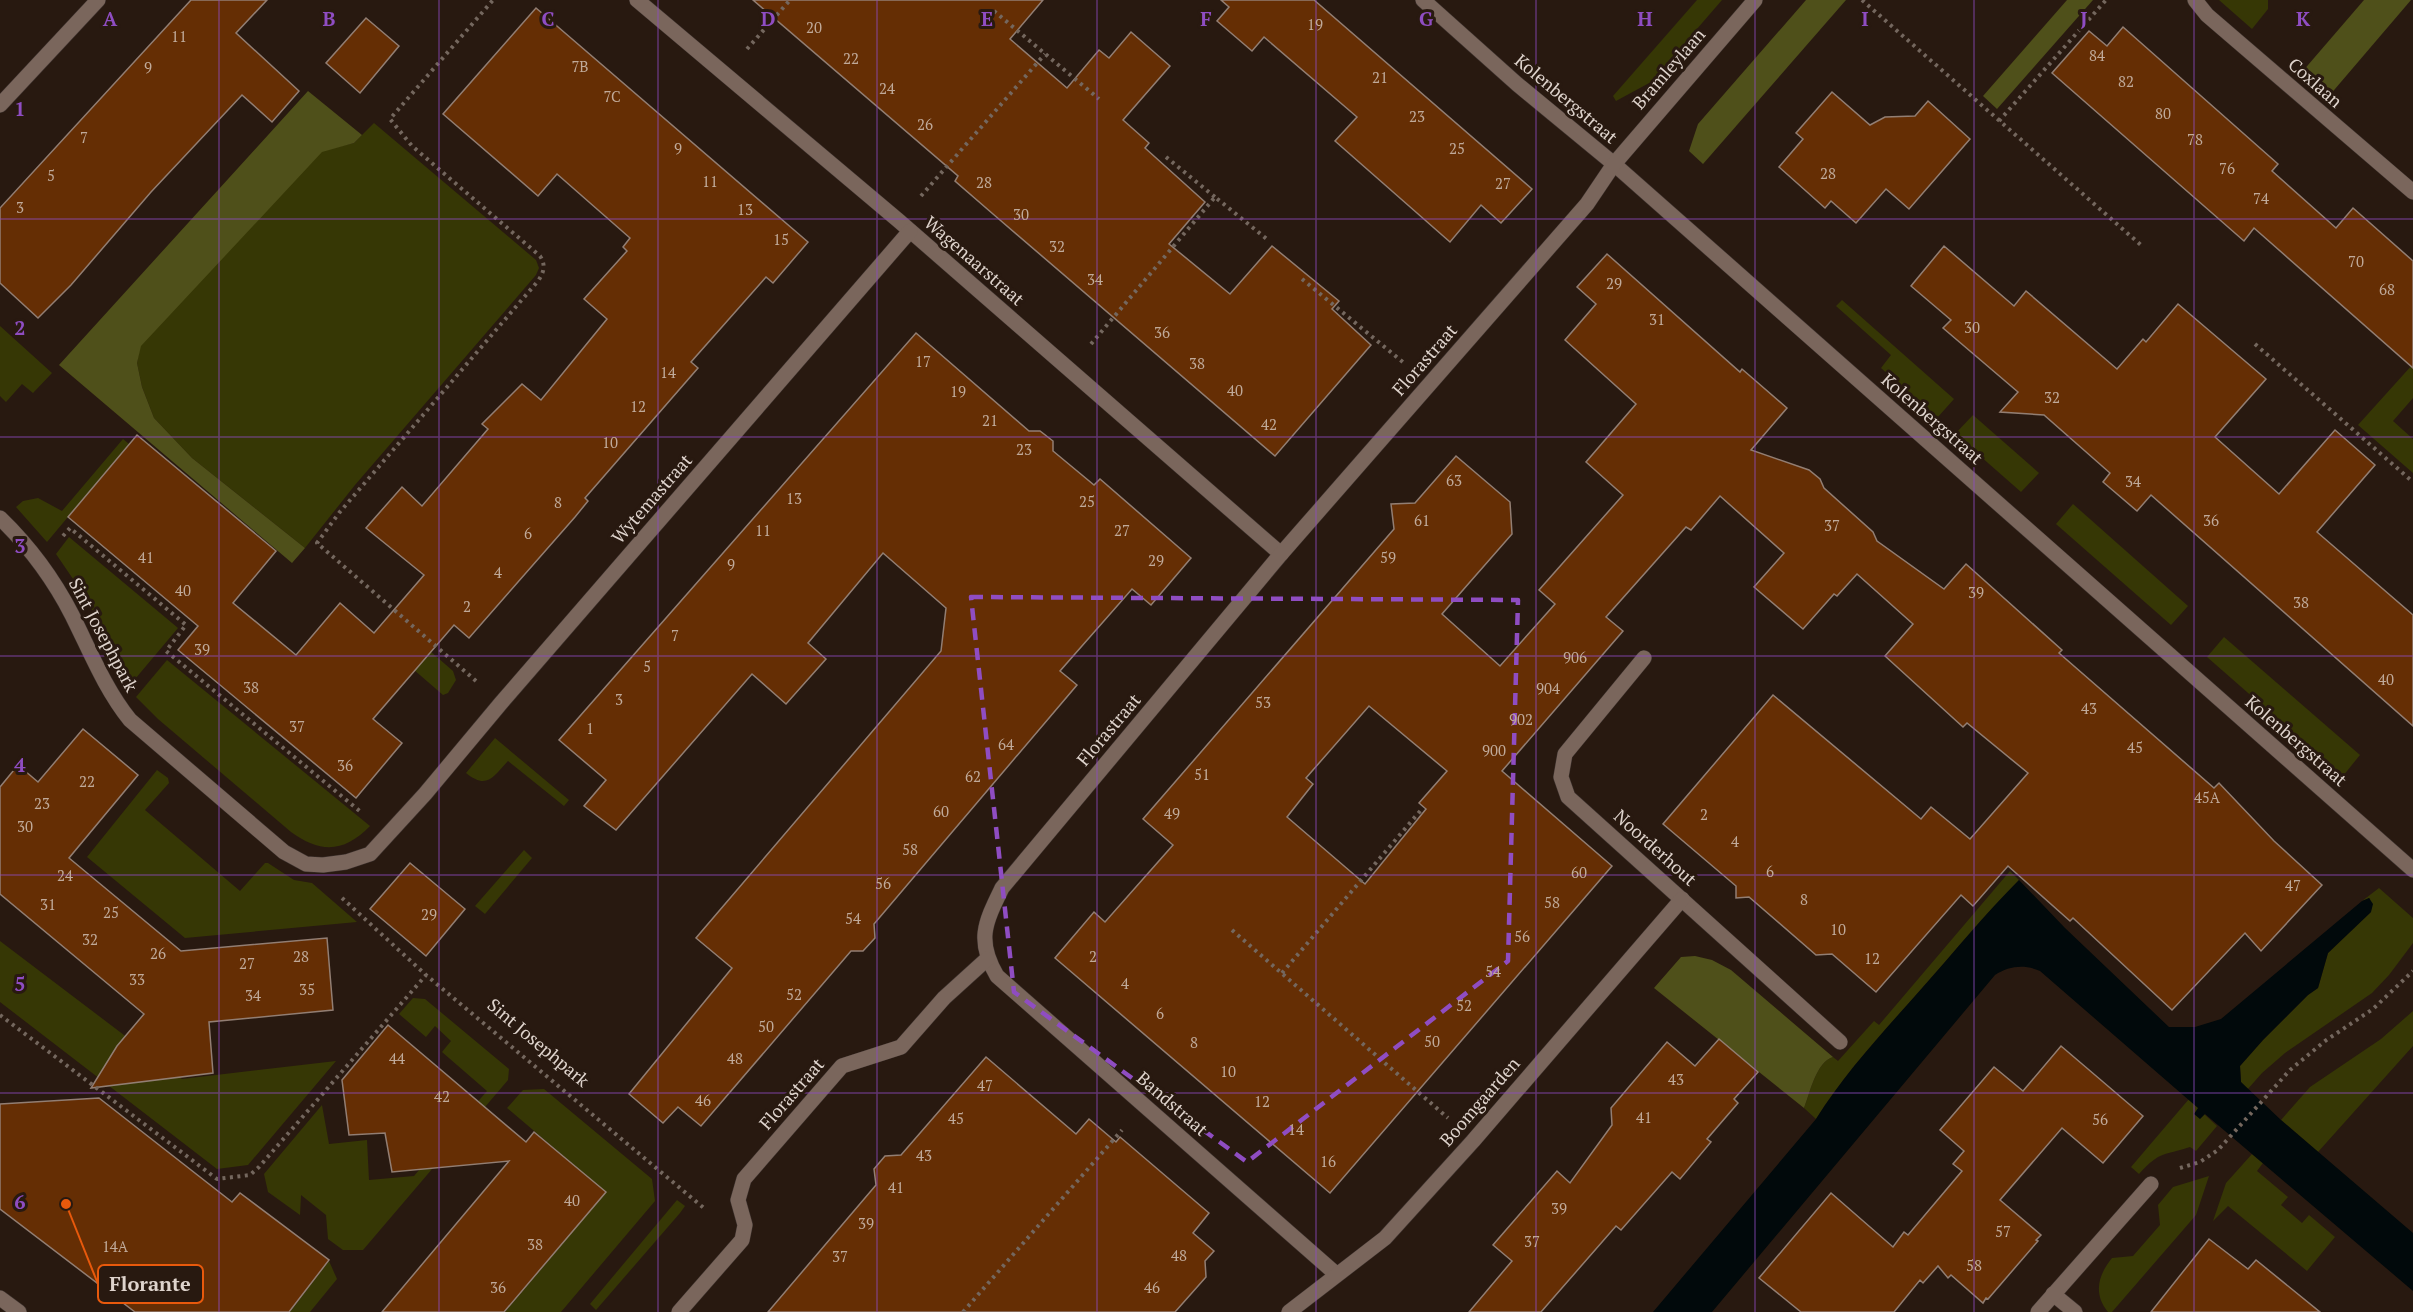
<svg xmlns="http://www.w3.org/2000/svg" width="2413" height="1312" viewBox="0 0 2413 1312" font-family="'PT Serif',serif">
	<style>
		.green { fill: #363705 }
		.forest { fill: #4f501a }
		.water { fill: #01090b }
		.building { fill: #652e04; stroke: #927e73; stroke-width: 1.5; fill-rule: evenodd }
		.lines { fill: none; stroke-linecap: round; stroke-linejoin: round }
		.minor-casing { stroke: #3d322e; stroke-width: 16 }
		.path { stroke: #74675e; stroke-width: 4; stroke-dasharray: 3 4.5; stroke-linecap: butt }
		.minor { stroke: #7a665c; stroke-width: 15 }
		.marked { fill: none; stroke: #8f4dc2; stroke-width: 4.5; stroke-dasharray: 12 8; stroke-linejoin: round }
		.grid { fill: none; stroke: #8f4dc2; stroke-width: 1.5; stroke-opacity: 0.55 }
		.labels { text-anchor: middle; stroke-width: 6; stroke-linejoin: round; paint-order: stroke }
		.number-label { font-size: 15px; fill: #c0aa9a }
		.street-label { font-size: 18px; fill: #ded3cc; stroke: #281910 }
		.grid-label { font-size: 20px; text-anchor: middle; font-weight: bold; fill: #8f4dc2; stroke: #281910; stroke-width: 6; stroke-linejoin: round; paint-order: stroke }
		.leader { fill: none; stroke: #e8590c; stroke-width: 2 }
		.callout-dot { fill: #e8590c; stroke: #281910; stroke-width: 2 }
		.callout { fill: #281910; stroke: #e8590c; stroke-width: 2 }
		.callout-label { font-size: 20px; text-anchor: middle; font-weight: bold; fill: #ded3cc }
	</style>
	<rect width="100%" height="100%" fill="#281910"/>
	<!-- green -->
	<g class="green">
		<polygon points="1697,0 1722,0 1651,82 1616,101 1613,96"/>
		<polygon points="2219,0 2268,0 2268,9 2252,29"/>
		<polygon points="374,123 536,260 539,268 536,275 355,485 305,548 192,458 154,418 142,387 137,363 140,346 322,151 354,143"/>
		<polygon points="1842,300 1954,399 1937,418 1881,368 1891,355 1836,306"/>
		<polygon points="0,326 52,373 33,393 22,384 6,402 0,396"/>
		<polygon points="2413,364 2413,398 2393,421 2413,439 2413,473 2358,425"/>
		<polygon points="1973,415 2039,473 2021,492 1955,434"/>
		<polygon points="123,439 129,444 47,542 16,507 23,501 38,498 62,511"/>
		<polygon points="2073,504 2188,606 2171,625 2056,524"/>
		<polygon points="69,537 178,628 130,685 86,598 56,554"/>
		<polygon points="392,618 453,671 456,680 448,693 443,695 376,637"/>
		<polygon points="2224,637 2360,755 2343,776 2207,657"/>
		<path d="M167,660L370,826C345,852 321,854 291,832L158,719L136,697Z"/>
		<path d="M495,738L569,800L564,806L508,761C493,777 487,790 466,773Z"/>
		<polygon points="157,770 168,778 169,783 145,810 240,891 265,863 268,863 294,880 312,883 357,922 185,938 87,857"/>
		<polygon points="524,850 532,858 485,914 475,906"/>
		<path d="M2010,871L2019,880C1985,914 1955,951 1923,987C1886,1029 1846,1071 1816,1119L1804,1108C1810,1093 1816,1062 1833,1057L1838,1061L1874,1021L1879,1025Z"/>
		<polygon points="2379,888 2413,918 2413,943 2389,975 2372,993 2285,1053 2262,1073 2247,1090 2241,1082 2240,1066 2263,1040 2308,995 2318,988 2328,953 2371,912 2370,898 2362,901"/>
		<polygon points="0,941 182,1079 336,1061 248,1165 217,1169 0,1002"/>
		<polygon points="413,998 425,999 509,1069 508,1080 363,1250 343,1250 328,1239 326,1215 301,1195 300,1215 268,1192 264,1174 322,1105 329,1144 367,1140 369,1180 414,1176 487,1091 442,1052 451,1041 435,1026 426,1037 399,1014"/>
		<polygon points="2413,1011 2413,1046 2318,1152 2281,1120 2310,1087 2381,1039"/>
		<polygon points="544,1089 652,1179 655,1201 561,1312 505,1312 606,1192 507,1108 523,1090"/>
		<path d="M2189,1099L2199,1108L2194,1114H2204L2217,1126L2196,1151L2190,1147C2163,1156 2161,1150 2139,1174L2131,1167Z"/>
		<polygon points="2252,1154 2263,1163 2257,1171 2288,1197 2281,1205 2302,1223 2309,1215 2335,1237 2307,1271 2228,1206 2213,1221 2226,1183"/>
		<path d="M2209,1176L2196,1215L2112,1312H2108C2093,1294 2098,1275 2112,1258L2133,1256L2160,1225L2158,1205L2173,1187Z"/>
		<polygon points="677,1200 685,1206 680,1213 596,1310 590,1304"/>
		<polygon points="329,1261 337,1279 310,1312 290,1312"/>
	</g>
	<!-- forest -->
	<g class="forest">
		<polygon points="1806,0 1846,0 1703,164 1689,151 1698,124"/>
		<polygon points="2067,0 2093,0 1997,109 1983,96"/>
		<polygon points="2364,0 2411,0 2329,96 2302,72"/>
		<polygon points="308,91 362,135 354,143 322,152 141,346 137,363 142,387 154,418 192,458 305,548 292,563 59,365"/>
		<path d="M1695,956L1712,960L1731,970L1833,1057C1816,1062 1810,1093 1804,1108L1654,988L1681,957Z"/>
	</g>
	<!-- water -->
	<path class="water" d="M2019,880L2065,928L2169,1027H2195L2221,1019L2362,901L2369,898L2373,904L2371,912L2328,953L2318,988L2308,995L2263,1040L2240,1066L2241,1082L2281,1120L2413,1233V1291L2205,1114L2200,1119L2194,1114L2198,1108L2040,971C2024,964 2009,966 1995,975L1712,1312H1653L1816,1119C1846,1071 1886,1029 1923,987C1955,951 1985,914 2019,880Z"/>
	<!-- building -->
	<g class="building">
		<polygon points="191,0 267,0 236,33 299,91 272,122 242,95 151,192 71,285 38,318 0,283 0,208"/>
		<polygon points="753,0 1043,0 1010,39 1067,88 1099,50 1109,58 1131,32 1170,66 1123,120 1149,143 1145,148 1205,202 1169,244 1230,294 1272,246 1339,301 1332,309 1371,345 1275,456 993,214 955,181 958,176"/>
		<polygon points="1221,0 1314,0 1532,189 1501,223 1481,205 1450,242 1335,141 1357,117 1264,37 1252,51 1217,21 1229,7"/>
		<polygon points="536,8 808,242 773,283 766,277 691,362 698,368 585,498 588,501 575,517 469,638 454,625 373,719 402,743 356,798 178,650 198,626 68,517 137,435 276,551 233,603 296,655 340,603 374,633 424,575 366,528 402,487 422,506 488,429 482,424 522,384 541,400 607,319 584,299 627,251 623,247 630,238 557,174 538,196 443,114"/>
		<polygon points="366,18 399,46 360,93 326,63"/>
		<polygon points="2123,27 2278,164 2272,171 2336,228 2353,208 2413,261 2413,368 2254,228 2244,241 2052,73 2089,31 2107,46"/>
		<polygon points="1832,92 1870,125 1885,117 1915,116 1928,101 1970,139 1909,209 1886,189 1856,223 1831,201 1825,208 1779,167 1803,139 1796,133"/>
		<polygon points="1944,246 2014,306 2026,291 2117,369 2143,339 2146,342 2178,304 2266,379 2215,437 2279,494 2335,430 2375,465 2317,532 2413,615 2413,726 2151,495 2137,511 2103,482 2110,473 2044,415 2000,412 2018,392 1943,328 1951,320 1911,286"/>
		<path d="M1607,254L1740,372L1742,369L1787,408L1751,450L1809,470L1820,479L1824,488L1873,532L1877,541L1944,589L1966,564L2062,650L2059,653L2214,788L2219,783L2274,841L2322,885L2261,951L2245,933L2172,1010L2073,918L2070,921L2008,866L1973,906L1961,895L1876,992L1832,954L1816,955L1749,897L1736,898V886L1663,824L1773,695L1921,819L1931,807L1970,839L2028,773L1967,723L1963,727L1885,656L1913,624L1857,574L1837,596L1834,594L1803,629L1754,587L1784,553L1720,496L1691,530L1686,527L1606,617L1623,631L1502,771L1612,866L1330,1193L1055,958L1094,912L1105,922L1173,845L1143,819L1394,529L1391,504L1415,503L1456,456L1510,502L1512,534L1442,614L1500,666L1555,604L1539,590L1623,495L1586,462L1636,404L1565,340L1596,304L1577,287ZM1369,706L1447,771L1419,803L1426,809L1365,884L1287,817L1313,784L1306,778Z"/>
		<polygon points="916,333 1029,431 1040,431 1053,441 1053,451 1094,485 1100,479 1191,558 1151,605 1132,589 1060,671 1077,685 874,924 875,938 863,951 851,951 701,1126 678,1107 663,1123 629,1094 732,968 696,938 941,651 946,608 883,553 808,643 826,659 786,704 752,674 616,830 584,806 606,780 559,740"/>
		<polygon points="83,729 138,775 69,858 181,951 327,938 333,1010 209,1022 213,1073 91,1088 117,1046 144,1014 0,894 0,787 18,765 38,782"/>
		<polygon points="410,863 465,909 426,956 370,909"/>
		<polygon points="388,1025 526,1142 534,1132 606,1192 504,1312 382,1312 509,1161 392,1172 385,1133 349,1135 342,1080"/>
		<polygon points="1719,1039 1758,1072 1734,1099 1738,1103 1707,1139 1711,1142 1680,1179 1672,1172 1621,1230 1616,1226 1541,1312 1469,1312 1512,1261 1493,1245 1557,1171 1570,1183 1612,1125 1611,1108 1667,1042 1695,1066"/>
		<polygon points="2061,1046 2143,1116 2103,1163 2062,1128 2000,1200 2041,1235 2036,1240 2038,1241 1988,1299 1986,1298 1983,1303 1951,1275 1948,1278 1938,1266 1923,1283 1920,1280 1894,1312 1801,1312 1759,1278 1831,1193 1893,1247 1904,1232 1908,1235 1962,1171 1953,1164 1964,1151 1940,1130 1994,1067 2023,1091"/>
		<polygon points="986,1057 1076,1134 1089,1119 1116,1142 1120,1137 1209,1213 1193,1233 1214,1251 1205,1261 1206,1277 1175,1312 768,1312 876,1185 874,1169 885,1156 901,1155"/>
		<polygon points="99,1098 232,1202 240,1193 329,1260 289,1312 135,1312 0,1209 0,1104"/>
		<polygon points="2209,1239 2248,1269 2256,1260 2320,1312 2151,1312"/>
	</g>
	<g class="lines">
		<!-- minor casing -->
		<g class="minor-casing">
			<g id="minor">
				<polyline points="637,0 899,221 1281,554"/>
				<polyline points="1423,0 1517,84 1614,164 2413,870"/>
				<polyline points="2195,0 2207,15 2413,192"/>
				<polyline points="0,105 98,0"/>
				<path d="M0,518C29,546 53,578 72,615C90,651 105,689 130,720L284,852L306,864L323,865L346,862L370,854L425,794L501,703L910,231"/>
				<polyline points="1644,658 1565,754 1561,777 1568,797 1840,1042"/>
				<path d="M1336,1274L997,976C976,940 985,923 1002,888L1281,554L1587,204L1614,164L1755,0"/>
				<polyline points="2053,1294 2075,1312"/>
				<polyline points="0,1298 19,1312"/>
				<polyline points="679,1312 742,1240 745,1225 738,1200 744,1179 842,1066 901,1047 944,998 987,959"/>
				<polyline points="1289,1312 1385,1238 1473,1141 1682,899"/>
				<polyline points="2038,1312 2151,1184"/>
			</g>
		</g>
		<!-- path -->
		<g class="path">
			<polyline points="1862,0 2142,246"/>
			<polyline points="994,11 1099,99"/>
			<polyline points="747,49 790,0"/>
			<polyline points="1999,121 2106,0"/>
			<polyline points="1166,157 1215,197"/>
			<polyline points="921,196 1045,54"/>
			<polyline points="1302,279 1404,363"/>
			<polyline points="1091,344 1215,197 1268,240"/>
			<polyline points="2255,344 2413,482"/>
			<polyline points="63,536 70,528 186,625 166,651 362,813"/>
			<path d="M476,681L317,543L339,513L538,281C544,272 546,265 540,256L412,146L390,119L493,0"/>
			<polyline points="342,898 426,975 705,1209"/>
			<polyline points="1232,930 1448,1118"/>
			<polyline points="1282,973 1421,810"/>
			<polyline points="0,1015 217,1179 250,1175 259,1167 426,975"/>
			<polyline points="2180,1168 2200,1162 2218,1150 2290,1070 2325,1041 2373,1009 2413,971"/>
			<polyline points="963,1312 1122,1130"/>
		</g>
		<!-- minor -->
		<use href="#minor" class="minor"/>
	</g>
	<!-- marked area -->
	<path class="marked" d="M971,597L1518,600L1508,961L1247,1162L1014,992Z"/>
	<!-- grid -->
	<path class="grid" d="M219,0V1312M439,0V1312M658,0V1312M877,0V1312M1097,0V1312M1316,0V1312M1536,0V1312M1755,0V1312M1974,0V1312M2194,0V1312M0,219H2413M0,437H2413M0,656H2413M0,875H2413M0,1093H2413"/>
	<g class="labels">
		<!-- number labels -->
		<g class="number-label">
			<text x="1315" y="30">19</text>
			<text x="814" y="33">20</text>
			<text x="179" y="42">11</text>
			<text x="2097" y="61">84</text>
			<text x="851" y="64">22</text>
			<text x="580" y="72">7B</text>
			<text x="148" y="73">9</text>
			<text x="1380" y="83">21</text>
			<text x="2126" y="87">82</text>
			<text x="887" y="94">24</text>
			<text x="612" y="102">7C</text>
			<text x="2163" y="119">80</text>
			<text x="1417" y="122">23</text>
			<text x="925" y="130">26</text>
			<text x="84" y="143">7</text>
			<text x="2195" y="145">78</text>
			<text x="678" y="154">9</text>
			<text x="1457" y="154">25</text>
			<text x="2227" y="174">76</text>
			<text x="1828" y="179">28</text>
			<text x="51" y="181">5</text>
			<text x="710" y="187">11</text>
			<text x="984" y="188">28</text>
			<text x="1503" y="189">27</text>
			<text x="2261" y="204">74</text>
			<text x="20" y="213">3</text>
			<text x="745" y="215">13</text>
			<text x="1021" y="220">30</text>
			<text x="781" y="245">15</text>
			<text x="1057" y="252">32</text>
			<text x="2356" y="267">70</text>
			<text x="1095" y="285">34</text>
			<text x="1614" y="289">29</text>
			<text x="2387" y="295">68</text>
			<text x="1657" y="325">31</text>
			<text x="1972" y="333">30</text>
			<text x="1162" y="338">36</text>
			<text x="923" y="367">17</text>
			<text x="1197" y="369">38</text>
			<text x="668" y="378">14</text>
			<text x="1235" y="396">40</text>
			<text x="958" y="397">19</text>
			<text x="2052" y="403">32</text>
			<text x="638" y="412">12</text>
			<text x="990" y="426">21</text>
			<text x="1269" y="430">42</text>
			<text x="610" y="448">10</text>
			<text x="1024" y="455">23</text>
			<text x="1454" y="486">63</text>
			<text x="2133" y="487">34</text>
			<text x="794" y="504">13</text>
			<text x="1087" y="507">25</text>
			<text x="558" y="508">8</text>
			<text x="1422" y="526">61</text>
			<text x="2211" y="526">36</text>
			<text x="1832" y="531">37</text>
			<text x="763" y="536">11</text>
			<text x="1122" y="536">27</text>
			<text x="528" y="539">6</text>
			<text x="146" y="563">41</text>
			<text x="1388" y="563">59</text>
			<text x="1156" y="566">29</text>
			<text x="731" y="570">9</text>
			<text x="498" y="578">4</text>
			<text x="183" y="596">40</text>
			<text x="1976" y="598">39</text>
			<text x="2301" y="608">38</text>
			<text x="467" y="612">2</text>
			<text x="675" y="641">7</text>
			<text x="202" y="655">39</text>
			<text x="1575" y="663">906</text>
			<text x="647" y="672">5</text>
			<text x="2386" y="685">40</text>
			<text x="251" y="693">38</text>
			<text x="1548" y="694">904</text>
			<text x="619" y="705">3</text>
			<text x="1263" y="708">53</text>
			<text x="2089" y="714">43</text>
			<text x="1521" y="725">902</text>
			<text x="297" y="732">37</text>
			<text x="590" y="734">1</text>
			<text x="1006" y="750">64</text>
			<text x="2135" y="753">45</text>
			<text x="1494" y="756">900</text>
			<text x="345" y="771">36</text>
			<text x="1202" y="780">51</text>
			<text x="973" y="782">62</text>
			<text x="87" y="787">22</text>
			<text x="2207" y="803">45A</text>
			<text x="42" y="809">23</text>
			<text x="941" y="817">60</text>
			<text x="1172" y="819">49</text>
			<text x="1704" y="820">2</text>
			<text x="25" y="832">30</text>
			<text x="1735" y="847">4</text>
			<text x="910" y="855">58</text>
			<text x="1770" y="877">6</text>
			<text x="1579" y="878">60</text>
			<text x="65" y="881">24</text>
			<text x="883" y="889">56</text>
			<text x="2293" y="891">47</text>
			<text x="1804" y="905">8</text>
			<text x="1552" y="908">58</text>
			<text x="48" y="910">31</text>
			<text x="111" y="918">25</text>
			<text x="429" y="920">29</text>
			<text x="853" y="924">54</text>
			<text x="1838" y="935">10</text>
			<text x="1522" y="942">56</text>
			<text x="90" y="945">32</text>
			<text x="158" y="959">26</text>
			<text x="301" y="962">28</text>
			<text x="1093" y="962">2</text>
			<text x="1872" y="964">12</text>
			<text x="247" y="969">27</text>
			<text x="1493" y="977">54</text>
			<text x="137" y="985">33</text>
			<text x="1125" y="989">4</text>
			<text x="307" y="995">35</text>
			<text x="794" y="1000">52</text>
			<text x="253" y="1001">34</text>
			<text x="1464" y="1011">52</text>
			<text x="1160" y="1019">6</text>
			<text x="766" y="1032">50</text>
			<text x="1432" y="1047">50</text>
			<text x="1194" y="1048">8</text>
			<text x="397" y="1064">44</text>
			<text x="735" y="1064">48</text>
			<text x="1228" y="1077">10</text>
			<text x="1676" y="1085">43</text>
			<text x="985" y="1091">47</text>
			<text x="442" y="1102">42</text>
			<text x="703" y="1106">46</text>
			<text x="1262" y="1107">12</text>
			<text x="1644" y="1123">41</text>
			<text x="956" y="1124">45</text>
			<text x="2100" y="1125">56</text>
			<text x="1296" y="1135">14</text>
			<text x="924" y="1161">43</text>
			<text x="1328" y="1167">16</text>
			<text x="896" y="1193">41</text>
			<text x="572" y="1206">40</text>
			<text x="1559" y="1214">39</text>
			<text x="866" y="1229">39</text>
			<text x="2003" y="1237">57</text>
			<text x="1532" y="1247">37</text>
			<text x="535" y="1250">38</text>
			<text x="115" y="1252">14A</text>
			<text x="1179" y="1261">48</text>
			<text x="840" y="1262">37</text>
			<text x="1974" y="1271">58</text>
			<text x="498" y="1293">36</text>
			<text x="1152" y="1293">46</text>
		</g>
		<!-- street labels -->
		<g class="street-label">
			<text transform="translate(1669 69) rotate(-49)" y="6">Bramleylaan</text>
			<text transform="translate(2315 83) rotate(41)" y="6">Coxlaan</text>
			<text transform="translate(1566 99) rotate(40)" y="6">Kolenbergstraat</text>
			<text transform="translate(974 261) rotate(41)" y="6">Wagenaarstraat</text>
			<text transform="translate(1425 360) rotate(-49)" y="6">Florastraat</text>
			<text transform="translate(1932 419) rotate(41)" y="6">Kolenbergstraat</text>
			<text transform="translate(652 499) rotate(-49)" y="6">Wytemastraat</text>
			<text transform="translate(103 635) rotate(62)" y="6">Sint Josephpark</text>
			<text transform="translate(1109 730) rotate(-50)" y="6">Florastraat</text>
			<text transform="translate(2296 741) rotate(41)" y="6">Kolenbergstraat</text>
			<text transform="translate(1655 848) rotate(42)" y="6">Noorderhout</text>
			<text transform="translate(538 1043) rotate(40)" y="6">Sint Josephpark</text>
			<text transform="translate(792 1094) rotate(-49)" y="6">Florastraat</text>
			<text transform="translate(1480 1102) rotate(-49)" y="6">Boomgaarden</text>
			<text transform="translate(1172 1104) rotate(41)" y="6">Bandstraat</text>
		</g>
	</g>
	<g class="grid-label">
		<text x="110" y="26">A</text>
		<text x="329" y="26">B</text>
		<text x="548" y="26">C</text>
		<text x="768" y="26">D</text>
		<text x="987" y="26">E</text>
		<text x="1206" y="26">F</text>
		<text x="1426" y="26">G</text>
		<text x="1645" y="26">H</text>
		<text x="1865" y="26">I</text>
		<text x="2084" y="26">J</text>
		<text x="2303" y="26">K</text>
		<text x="20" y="116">1</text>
		<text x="20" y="335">2</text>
		<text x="20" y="553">3</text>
		<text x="20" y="772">4</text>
		<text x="20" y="991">5</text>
		<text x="20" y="1209">6</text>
	</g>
	<!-- callouts -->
	<path class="leader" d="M66 1204L98 1284"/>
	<circle class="callout-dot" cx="66" cy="1204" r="6"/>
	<rect class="callout" x="98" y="1265" width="105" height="38" rx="6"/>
	<g class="callout-label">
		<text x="150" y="1291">Florante</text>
	</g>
</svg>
